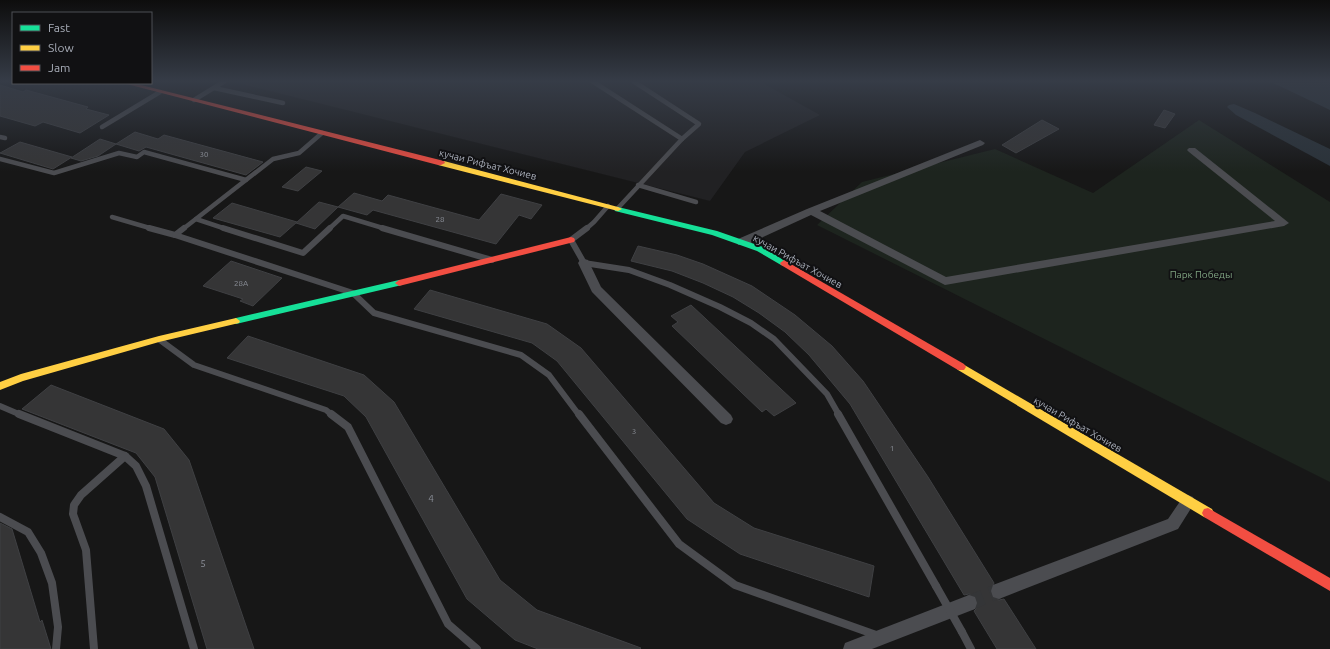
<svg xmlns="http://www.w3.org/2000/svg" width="1330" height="649" viewBox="0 0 1330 649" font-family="Ubuntu,sans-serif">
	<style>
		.built { fill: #212123 }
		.green { fill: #1d241e }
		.water { fill: #2a3239 }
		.building { fill: #353536; stroke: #3f4043 }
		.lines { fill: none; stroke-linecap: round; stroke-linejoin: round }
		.street-tunnel { stroke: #343537; stroke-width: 15; stroke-dasharray: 15 8; stroke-linecap: butt }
		.lane-far2 { stroke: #4b4c50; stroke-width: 4.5 }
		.lane-far1 { stroke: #4b4c50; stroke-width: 6 }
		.lane { stroke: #4b4c50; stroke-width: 8 }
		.street { fill: #4b4c50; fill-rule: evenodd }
		.fast { fill: #16e098; fill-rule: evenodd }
		.slow { fill: #ffcf43; fill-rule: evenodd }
		.jam { fill: #f24e42; fill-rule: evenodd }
		.lane-bridge { stroke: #4b4c50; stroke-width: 8 }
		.labels { text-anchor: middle; stroke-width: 4; stroke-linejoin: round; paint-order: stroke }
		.number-label { font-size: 8px; fill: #8b8f98 }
		.street-label { font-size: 10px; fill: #a8adb8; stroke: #111113 }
		.park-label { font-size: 10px; fill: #7fa381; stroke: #111113 }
		.near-number-label { font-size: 10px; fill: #8b8f98 }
	</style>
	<rect width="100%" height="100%" fill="#171717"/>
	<!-- built -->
	<polygon class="built" points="230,81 759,81 820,115 745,152 710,201"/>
	<!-- green -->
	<polygon class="green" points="1199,120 1330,202 1330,482 817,225 862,182 995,149 1093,193"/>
	<!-- water -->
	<g class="water">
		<polygon points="1269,81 1330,81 1330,110"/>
		<polygon points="1234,104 1255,113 1330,149 1330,166 1236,115 1227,107 1229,105"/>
	</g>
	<!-- building -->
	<g class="building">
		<polygon points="0,85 23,92 26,90 88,107 86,109 109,115 80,133 43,122 35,126 0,116"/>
		<polygon points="1164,110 1175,114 1165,128 1154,125"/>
		<polygon points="1042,120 1059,129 1016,153 1002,145"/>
		<polygon points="135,132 158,139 164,135 263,162 246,175 146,147 139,151 116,144"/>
		<polygon points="100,139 116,144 98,156 81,161 71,158"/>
		<polygon points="20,142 72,157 53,169 0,153"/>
		<polygon points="306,167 322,171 298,191 282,187"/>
		<polygon points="354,193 382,201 388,195 479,220 501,194 542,205 531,219 519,215 496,244 373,210 367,215 338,207"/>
		<polygon points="319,202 338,207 315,229 296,223"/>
		<polygon points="232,203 297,222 280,237 213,218"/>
		<polygon points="638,246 677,255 703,264 752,286 795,315 832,346 863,381 928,477 994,583 990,591 992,597 999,600 1004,599 1036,649 997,649 974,611 976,609 978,603 976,597 969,594 964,595 850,404 809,355 785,332 759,313 733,297 703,283 672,271 631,261"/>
		<polygon points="231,261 282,278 253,306 240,301 243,299 203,286"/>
		<polygon points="430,290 547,324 581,348 714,503 754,528 874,566 869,597 740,554 687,519 557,361 532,343 414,309"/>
		<polygon points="691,305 796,403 774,416 766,409 762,412 672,326 678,322 671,316"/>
		<polygon points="248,336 364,375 394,402 500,580 537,610 641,648 640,649 538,649 515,640 467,599 366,417 344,396 227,358"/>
		<polygon points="51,385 164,429 189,460 254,649 207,649 155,477 136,453 22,409"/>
		<polygon points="0,523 12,529 40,622 42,620 51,649 0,649"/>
	</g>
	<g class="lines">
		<!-- street-tunnel -->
		<polyline class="street-tunnel" points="969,603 999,591"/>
		<!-- lane-far2 -->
		<g class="lane-far2">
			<polyline points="592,81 682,139 618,208"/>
			<polyline points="633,81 699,124 682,139"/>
			<polyline points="214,88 283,103"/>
			<polyline points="194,100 225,81"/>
			<polyline points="102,127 160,92"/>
			<polyline points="0,137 5,138"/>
			<polyline points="0,159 54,173 119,153 137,157 144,152 246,180"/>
			<polyline points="638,185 696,202"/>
			<polyline points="112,217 153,229"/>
			<polyline points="196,219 226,229"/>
			<polyline points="183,229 273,159 299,153 322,133"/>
			<polyline points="329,229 343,216 386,229"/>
			<polyline points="586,229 594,222 608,206"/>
		</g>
		<!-- lane-far1 -->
		<g class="lane-far1">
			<polyline points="149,228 175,235 184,228"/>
			<polyline points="223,228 303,253 330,228"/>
			<polyline points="382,228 492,260"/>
			<polyline points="587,228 571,240 584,263 629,270 670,285 720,307 751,323 774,339 827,394 839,415"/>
			<polyline points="175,235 353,293 374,313 521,355 549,375 579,415"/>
			<polyline points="160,340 194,365 326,410 332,415"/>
			<polyline points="0,406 21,415"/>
		</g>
		<!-- lane -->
		<g class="lane">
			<polyline points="19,414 125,456 81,495 74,505 73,514 86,550 94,649"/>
			<polyline points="331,414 348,427 448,624 477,649"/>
			<polyline points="579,414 679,544 735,585 879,636"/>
			<polyline points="838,414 936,586"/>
			<polyline points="125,456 136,466 146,486 194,649"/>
			<polyline points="0,517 28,532 41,553 52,583 58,627 56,649"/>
			<polyline points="962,632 971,649"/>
		</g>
		<!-- street -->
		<g class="street">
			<polygon points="980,140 985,143 983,145 820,211 946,277 1275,221 1189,152 1187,150 1189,148 1195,148 1289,223 1284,226 945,285 811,215 746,245 738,245 737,242 738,239 807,209"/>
			<polygon points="584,259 588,260 601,287 731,415 733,419 731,423 726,425 721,423 592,292 578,263 580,260"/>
			<polygon points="1188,495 1193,497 1195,502 1178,529 999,599 993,597 991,591 993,585 1168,519 1183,497"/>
			<polygon points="969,595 975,597 977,603 975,609 872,649 843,649 845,643"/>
		</g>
		<!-- fast -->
		<g class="fast">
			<polygon points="615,207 618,207 717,231 763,247 788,263 784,266 781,265 757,251 712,235 615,211 614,209"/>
			<polygon points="399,280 402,281 403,283 402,285 236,324 232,321 236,318"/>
		</g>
		<!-- slow -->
		<g class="slow">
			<polygon points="438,161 444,161 618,207 622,209 618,211 438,165"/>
			<polygon points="236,318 240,321 239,323 159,342 23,381 0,390 0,382 21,374 159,336"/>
			<polygon points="961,363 1212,509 1214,513 1212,517 1208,518 1204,517 958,370 956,367 958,364"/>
		</g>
		<!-- jam -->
		<g class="jam">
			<polygon points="123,83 133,83 444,161 445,163 441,165 438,165"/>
			<polygon points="571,237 574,238 575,240 574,242 399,286 395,283 399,280"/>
			<polygon points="784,260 964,364 966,367 964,370 958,370 781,265 780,263"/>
			<polygon points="1208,508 1330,578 1330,591 1204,517 1202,513 1204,509"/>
		</g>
		<!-- lane-bridge -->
		<polyline class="lane-bridge" points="936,586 962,632"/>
	</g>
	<!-- sky -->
	<linearGradient id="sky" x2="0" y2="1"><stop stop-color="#0d0d0d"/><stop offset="0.47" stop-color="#363c47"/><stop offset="1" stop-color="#363c47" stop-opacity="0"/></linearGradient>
	<rect width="1330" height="172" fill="url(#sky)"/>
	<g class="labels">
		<!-- number labels -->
		<g class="number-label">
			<text x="204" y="157">30</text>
			<text x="440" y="222">28</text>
			<text x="241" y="286">28А</text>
			<text x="634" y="434">3</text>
			<text x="892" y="451">1</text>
		</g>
		<!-- street labels -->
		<g class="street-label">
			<text transform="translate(488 164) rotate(14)" y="4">кучаи Рифъат Хочиев</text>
			<text transform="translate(798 261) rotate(29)" y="4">кучаи Рифъат Хочиев</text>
			<text transform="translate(1078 424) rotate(30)" y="4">кучаи Рифъат Хочиев</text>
		</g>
		<!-- park labels -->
		<g class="park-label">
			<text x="1201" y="278">Парк Победы</text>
		</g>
		<!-- near-number labels -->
		<g class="near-number-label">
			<text x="431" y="502">4</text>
			<text x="203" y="567">5</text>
		</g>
	</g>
	<!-- legend -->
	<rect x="12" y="12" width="140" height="72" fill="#111113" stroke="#4d4f55"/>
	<rect x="20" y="25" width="20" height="6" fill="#16e098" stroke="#4d4f55"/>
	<text x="48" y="32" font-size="12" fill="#a8adb8">Fast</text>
	<rect x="20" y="45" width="20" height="6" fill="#ffcf43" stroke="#4d4f55"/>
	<text x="48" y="52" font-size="12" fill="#a8adb8">Slow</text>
	<rect x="20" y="65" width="20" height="6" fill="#f24e42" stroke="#4d4f55"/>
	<text x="48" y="72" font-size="12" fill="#a8adb8">Jam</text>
</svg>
